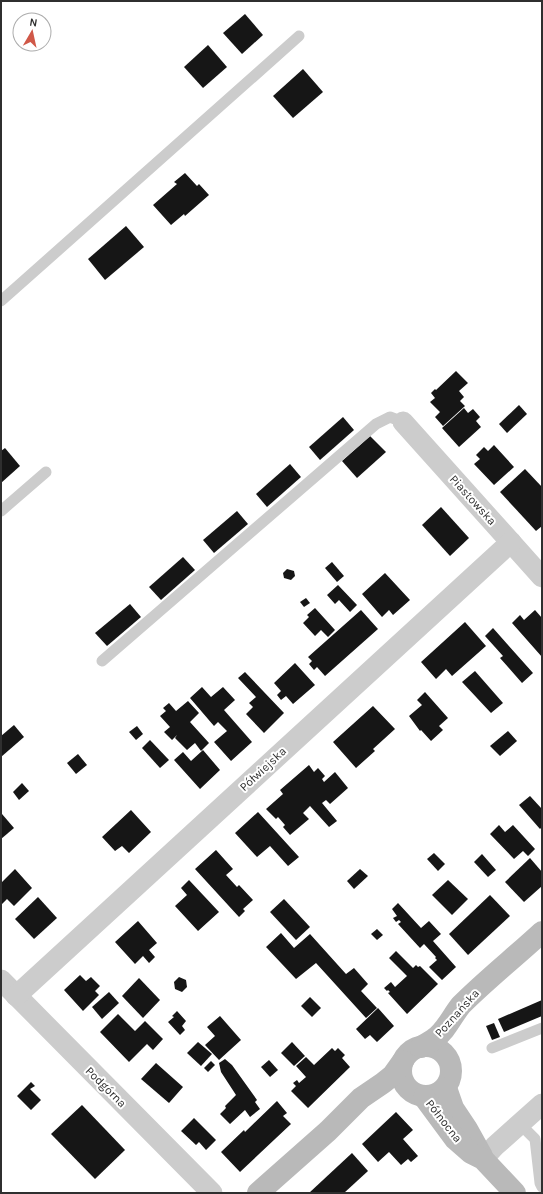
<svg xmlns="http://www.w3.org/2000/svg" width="543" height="1194" viewBox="0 0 543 1194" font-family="Karla,sans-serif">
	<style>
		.building { fill: #161616 }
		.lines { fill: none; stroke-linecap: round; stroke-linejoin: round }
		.lane { stroke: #ccc; stroke-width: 11 }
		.street { stroke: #ccc; stroke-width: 21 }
		.secondary { stroke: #b9b9b9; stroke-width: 22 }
		.labels { text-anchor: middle; stroke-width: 4; stroke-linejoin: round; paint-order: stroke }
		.street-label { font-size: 12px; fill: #2f2f2f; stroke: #fff }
	</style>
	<rect width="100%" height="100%" fill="#fff"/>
	<!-- building -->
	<g class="building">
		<polygon points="245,14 263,35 242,54 223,33"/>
		<polygon points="208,45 227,67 203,88 184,67"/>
		<polygon points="303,69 323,92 293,118 273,96"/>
		<polygon points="185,173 197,186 199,184 209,195 185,216 184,214 171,225 153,205 177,184 174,182"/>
		<polygon points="126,226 144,247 105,280 88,259"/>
		<polygon points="456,371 468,383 459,391 464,397 460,401 465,406 443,426 435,417 440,412 430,402 435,398 431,393 435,389 436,390"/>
		<polygon points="519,405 527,414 507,433 499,424"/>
		<polygon points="464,408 468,413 473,409 480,417 476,421 481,427 459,447 442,428"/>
		<polygon points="343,417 354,430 320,460 309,447"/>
		<polygon points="370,436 386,452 357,478 342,461"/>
		<polygon points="494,445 514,467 494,485 474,464 480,459 476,455 484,447 488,451"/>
		<polygon points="5,448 20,466 1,483 1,451"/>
		<polygon points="290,464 301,477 267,507 256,494"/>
		<polygon points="525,469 542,487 542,526 536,531 500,492"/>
		<polygon points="441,507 469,538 450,556 422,525"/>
		<polygon points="237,511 248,524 214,553 203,540"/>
		<polygon points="183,557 195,570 161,600 149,587"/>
		<polygon points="332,562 344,576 337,582 325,568"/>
		<polygon points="287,569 294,571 295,576 291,580 284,578 283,573"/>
		<polygon points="385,573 410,600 393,615 389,610 382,617 362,594"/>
		<polygon points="338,585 357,605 350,612 339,600 335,604 327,595"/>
		<polygon points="306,598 310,603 304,607 300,602"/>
		<polygon points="130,604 141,617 107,646 95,633"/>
		<polygon points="315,608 335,630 328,637 321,630 315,636 303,623 309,617 307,615"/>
		<polygon points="361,610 378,629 325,676 317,667 314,670 309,664 312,661 308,657"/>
		<polygon points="535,610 542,618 542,657 512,623 520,615 524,620"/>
		<polygon points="465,622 486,646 452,676 446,669 436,679 421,662"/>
		<polygon points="493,628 533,673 522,683 500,658 503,656 485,636"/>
		<polygon points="295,663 315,685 293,704 286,696 281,700 277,695 281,691 274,683"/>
		<polygon points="475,671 503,703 491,713 462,682"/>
		<polygon points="245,672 284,713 264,733 246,714 253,707 249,703 256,697 238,678"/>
		<polygon points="202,687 211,697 223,687 235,700 224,710 252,742 231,761 214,742 227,731 218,722 214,726 190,698"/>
		<polygon points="425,692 448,718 439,726 443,730 431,741 421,730 420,731 409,716 422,705 417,700"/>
		<polygon points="188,701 199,713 190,722 209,743 201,751 195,743 187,750 175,738 177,735 172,740 164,732 170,727 160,716 166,711 163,708 169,703 176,711"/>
		<polygon points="373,706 395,729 373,749 375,751 356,768 333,742"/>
		<polygon points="14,725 24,737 1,757 1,736"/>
		<polygon points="137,726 143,734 136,740 129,732"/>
		<polygon points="508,731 517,741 500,756 490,746"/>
		<polygon points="150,740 169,760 160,768 142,748"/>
		<polygon points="203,750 220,770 200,789 174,760 183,752 191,761"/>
		<polygon points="78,754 87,765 76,774 67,763"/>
		<polygon points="309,765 314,772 318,768 325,776 322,779 324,782 335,772 348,788 330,804 326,800 322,803 337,821 329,827 310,806 303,813 309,819 290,835 283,827 285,825 278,817 276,819 266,809 283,794 280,790"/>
		<polygon points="22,783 29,791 19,800 13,792"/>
		<polygon points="530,796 542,809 542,827 540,829 519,805"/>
		<polygon points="131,810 151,832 129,853 122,846 115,851 102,837"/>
		<polygon points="258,812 299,857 288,866 270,846 257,857 235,833"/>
		<polygon points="2,814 14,828 1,839 1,815"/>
		<polygon points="499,825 505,832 513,825 535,849 528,856 523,851 514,859 490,834"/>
		<polygon points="216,850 233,869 226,875 237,887 239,885 253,900 243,909 245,911 239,917 195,869"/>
		<polygon points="434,853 445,864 438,871 427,859"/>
		<polygon points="482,854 496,870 488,877 474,862"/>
		<polygon points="530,858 542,872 542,886 524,902 505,882"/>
		<polygon points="15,869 32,888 14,906 7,899 1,905 1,883"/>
		<polygon points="360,869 368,876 354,889 347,881"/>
		<polygon points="189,880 219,912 198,931 175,906 187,895 181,888"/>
		<polygon points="448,880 468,899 452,915 432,895"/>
		<polygon points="490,895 510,916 468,955 449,934"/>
		<polygon points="38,897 57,918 34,939 15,919"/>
		<polygon points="284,899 310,927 296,940 270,912"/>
		<polygon points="398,903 421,928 429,921 441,934 433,941 456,967 442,980 429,967 437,960 435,958 436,957 424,944 420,948 398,924 401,922 399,920 396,922 393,918 397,916 392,909"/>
		<polygon points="138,921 157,943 149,950 155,957 149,963 143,956 135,964 115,942"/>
		<polygon points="377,929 383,935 377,940 371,934"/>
		<polygon points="281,933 294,948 310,934 346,974 354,968 368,984 361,991 377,1008 366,1018 316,963 296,979 266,947"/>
		<polygon points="396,951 413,968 416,965 418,967 420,966 438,984 407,1014 388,993 390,992 388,990 387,991 384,988 391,982 395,987 407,976 389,958"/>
		<polygon points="80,975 86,981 91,977 100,986 95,991 99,995 83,1011 64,990"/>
		<polygon points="179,977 186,980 187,987 182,992 175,989 174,982"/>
		<polygon points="139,978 160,1000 143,1018 122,996"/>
		<polygon points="109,992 119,1003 102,1019 92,1007"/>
		<polygon points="310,997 321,1008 312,1017 301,1006"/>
		<polygon points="542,1000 542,1016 504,1032 498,1019"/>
		<polygon points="378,1008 394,1026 377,1042 370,1035 365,1039 356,1029"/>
		<polygon points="177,1011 186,1021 182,1026 185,1030 180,1035 168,1022 174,1017 172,1016"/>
		<polygon points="118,1014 135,1031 145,1021 163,1039 153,1050 147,1044 129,1062 100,1032"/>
		<polygon points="220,1016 241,1040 219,1060 205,1045 215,1036 207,1027"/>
		<polygon points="494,1023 500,1037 492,1040 486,1026"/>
		<polygon points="198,1042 212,1054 201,1066 187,1053"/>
		<polygon points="292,1042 305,1056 294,1066 281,1053"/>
		<polygon points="332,1048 335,1051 338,1048 345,1055 342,1058 350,1067 308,1108 291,1091 296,1086 293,1083 297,1080 299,1083 306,1077 296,1066 306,1057 314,1065"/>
		<polygon points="225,1059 232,1065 257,1100 255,1102 260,1109 250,1117 245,1110 230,1124 220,1114 226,1108 225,1106 236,1095 221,1072 219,1063"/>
		<polygon points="269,1060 278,1070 270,1077 261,1067"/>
		<polygon points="211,1061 215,1065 208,1072 204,1068"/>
		<polygon points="156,1063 183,1087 169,1103 141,1079"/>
		<polygon points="31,1082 35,1086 30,1089 41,1100 31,1110 17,1096"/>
		<polygon points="277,1101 287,1113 283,1116 291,1124 240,1172 221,1152 244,1130 245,1132"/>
		<polygon points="82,1105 125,1150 95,1179 51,1134"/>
		<polygon points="396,1112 413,1130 403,1139 418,1156 411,1162 408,1159 401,1165 389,1152 378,1162 362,1144"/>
		<polygon points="194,1118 216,1140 206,1150 199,1142 196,1145 181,1131"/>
		<polygon points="352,1153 368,1171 344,1193 309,1193"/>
	</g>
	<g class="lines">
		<!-- lane -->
		<g class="lane">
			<polyline points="1,301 299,36"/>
			<polyline points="1,511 46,472"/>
			<polyline points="102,661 376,424 390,417 403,422"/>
			<polyline points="492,1048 542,1028"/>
			<polyline points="520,1124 535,1139 540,1183 542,1187"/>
		</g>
		<!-- street -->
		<g class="street">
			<polyline points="403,422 542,577"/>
			<polyline points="1,980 212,1193"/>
			<polyline points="16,996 511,542"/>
			<polyline points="483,1159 495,1146 542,1104"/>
		</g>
		<!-- secondary -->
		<g class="secondary">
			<circle cx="426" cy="1071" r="25"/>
			<path d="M421,1047C425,1044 430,1042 434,1039C446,1031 452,1016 461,1005C487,979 515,957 542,932"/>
			<polyline points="446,1088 453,1108 467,1129 482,1156"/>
			<polyline points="424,1097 455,1139 471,1153 483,1159 515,1193"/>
			<polyline points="258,1193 328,1131 361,1098 383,1083 393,1075 403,1061"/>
		</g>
	</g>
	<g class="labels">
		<!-- street labels -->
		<g class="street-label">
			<text transform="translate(473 500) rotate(48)" y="4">Piastowska</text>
			<text transform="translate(263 769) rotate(-43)" y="4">Półwiejska</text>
			<text transform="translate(457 1013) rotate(-48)" y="4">Poznańska</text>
			<text transform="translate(106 1087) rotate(45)" y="4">Podgórna</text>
			<text transform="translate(444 1121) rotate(52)" y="4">Północna</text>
		</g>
	</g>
	<!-- border -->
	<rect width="543" height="1194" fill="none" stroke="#2f2f2f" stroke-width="4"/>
	<!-- north arrow -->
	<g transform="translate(32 32) rotate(9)"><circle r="19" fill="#ffffff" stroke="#acacac"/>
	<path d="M0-3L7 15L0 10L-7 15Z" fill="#d05848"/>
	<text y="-6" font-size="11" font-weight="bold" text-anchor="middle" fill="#2f2f2f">N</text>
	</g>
</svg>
